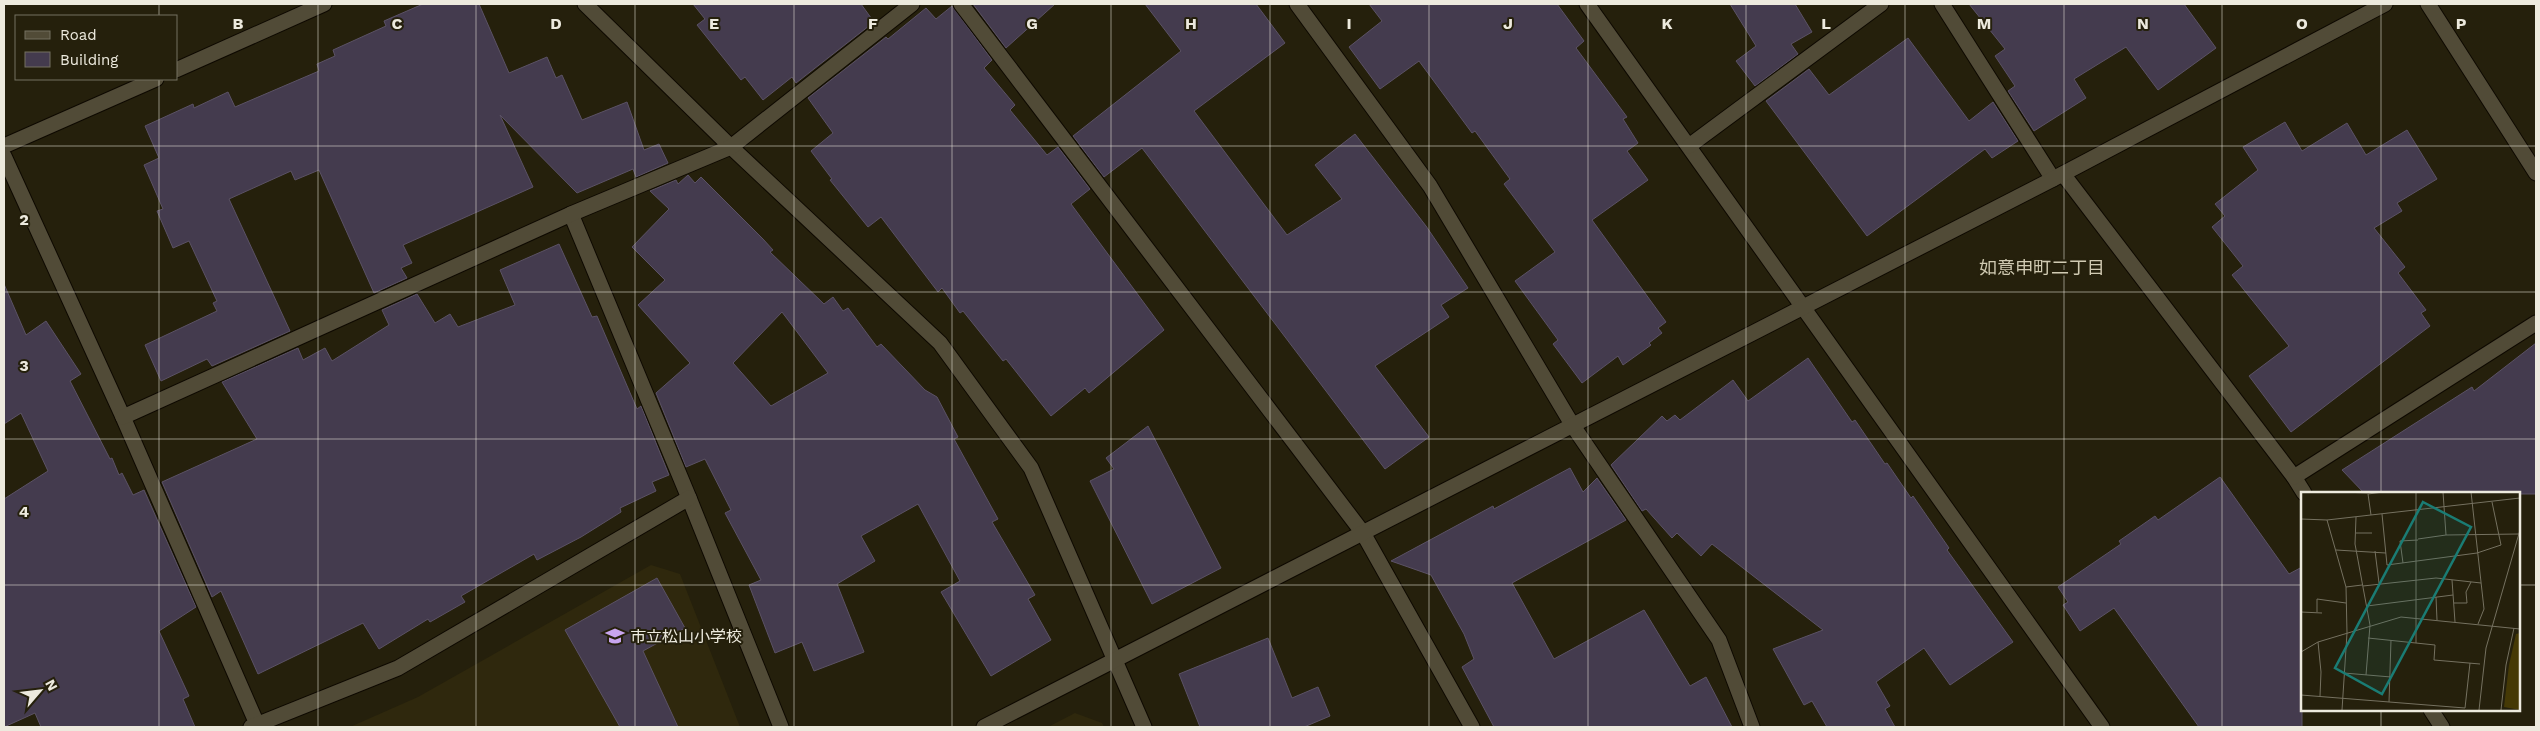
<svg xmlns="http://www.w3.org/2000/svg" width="2540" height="731" viewBox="0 0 2540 731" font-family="'Work Sans','Noto Sans JP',sans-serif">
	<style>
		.built { fill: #2f280d }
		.building { fill: #443b4e; stroke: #5b5265; fill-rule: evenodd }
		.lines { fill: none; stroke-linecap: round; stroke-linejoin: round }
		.minor-casing { stroke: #0e0900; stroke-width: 17 }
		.minor { stroke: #514b37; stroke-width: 15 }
		.grid { fill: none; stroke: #edeade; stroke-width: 1; stroke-opacity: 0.55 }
		.labels { text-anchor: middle; stroke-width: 4; stroke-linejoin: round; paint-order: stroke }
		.poi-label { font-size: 16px; fill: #edeade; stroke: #25200c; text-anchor: start }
		.neighbourhood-label { font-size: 18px; fill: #d0cab2; stroke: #25200c }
		.inset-road { fill: none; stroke: #757160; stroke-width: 1 }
		.view { fill: #1a7c74; fill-opacity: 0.15; stroke: #1a7c74; stroke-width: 2.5 }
		.inset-edge { fill: none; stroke: #edeade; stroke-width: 2.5 }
		.grid-label { font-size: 16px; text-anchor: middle; font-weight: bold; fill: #edeade; stroke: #25200c; stroke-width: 4; stroke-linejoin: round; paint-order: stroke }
	</style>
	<rect width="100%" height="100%" fill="#25200c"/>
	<!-- built -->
	<g class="built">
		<polygon points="651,565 680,574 740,727 350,727 418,697"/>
		<polygon points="1075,713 1102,723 1104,727 1048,727"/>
	</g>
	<!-- building -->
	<g class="building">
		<polygon points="423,4 479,4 509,73 547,57 556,78 562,75 582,120 627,102 644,150 659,144 668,163 636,177 633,169 577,193 500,115 533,187 403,245 412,263 401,268 407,278 374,293 319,170 295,180 291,171 229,199 290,331 212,366 207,359 161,381 145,345 217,311 213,303 217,301 189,241 173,248 157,211 163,209 144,165 159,158 145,126 193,104 194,108 228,92 235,107 319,71 317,64 335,56 333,50 386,26 384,21"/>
		<polygon points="693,4 861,4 874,22 796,83 792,77 763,100 745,77 741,80 697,25 705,19"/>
		<polygon points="973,4 1055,4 1006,48"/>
		<polygon points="1145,4 1256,4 1285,43 1194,111 1287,235 1342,199 1315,165 1355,134 1426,226 1468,288 1441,305 1449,317 1375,366 1429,437 1385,469 1142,148 1104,177 1073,136 1181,51"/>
		<polygon points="1369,4 1557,4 1584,41 1576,48 1627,117 1623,119 1638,143 1627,151 1648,180 1592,220 1666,322 1658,328 1662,333 1649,343 1651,345 1623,365 1618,356 1582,383 1553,344 1558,340 1515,281 1555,252 1504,184 1510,179 1475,131 1472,133 1419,61 1380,89 1349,47 1382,21"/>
		<polygon points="1730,4 1795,4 1812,32 1791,44 1798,54 1755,86 1736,61 1756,46"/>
		<polygon points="1969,4 2184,4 2216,48 2158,90 2126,47 2074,79 2086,98 2034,131 2008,91 2015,86 1995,56 2005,49"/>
		<polygon points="952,6 992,60 984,68 1015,105 1010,110 1047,155 1058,147 1090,189 1071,204 1164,330 1089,393 1085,388 1051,416 1006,359 1003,361 963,311 960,313 942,288 938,292 881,217 868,227 830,180 832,179 811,151 833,133 808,98 886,37 888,39 926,8 936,19"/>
		<polygon points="1908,38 1969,121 1993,102 2018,141 1992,158 1985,149 1867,236 1766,101 1809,69 1829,95"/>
		<polygon points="2285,122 2302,151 2347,123 2366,155 2407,130 2437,179 2397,203 2402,211 2374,228 2405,267 2398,273 2426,310 2421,313 2430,326 2291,432 2249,376 2289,346 2232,275 2243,266 2212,227 2225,216 2215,204 2258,170 2243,147"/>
		<path d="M688,175L695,183L701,177L763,239L773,250L770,252L824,304L833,297L843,311L848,308L877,347L881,344L925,390L937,397L958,437L954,439L998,519L992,522L1035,595L1028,599L1051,640L991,676L941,592L960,581L918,504L861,536L875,561L837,584L864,652L814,671L802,642L775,653L749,585L761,580L725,513L731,510L705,459L686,467L656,393L690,363L638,305L665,280L632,247L669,209L650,191L676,180L678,184ZM782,312L828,373L771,406L733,363Z"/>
		<polygon points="559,244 592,317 597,316 637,409 641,406 669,475 652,482 656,491 620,508 621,512 581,537 537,560 534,554 461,596 465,602 430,622 428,619 379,649 363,623 258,674 221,591 212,597 162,482 257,439 222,382 298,348 303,360 325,348 332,361 389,325 382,310 417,294 435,323 450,314 458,327 515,305 500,270"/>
		<polygon points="4,284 26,335 46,321 81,374 70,381 110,459 112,458 119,475 122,473 133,495 144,490 196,607 159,631 189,696 183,699 195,727 41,727 35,713 4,727 4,499 48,471 21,413 4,424"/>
		<polygon points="2536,343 2536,494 2365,494 2342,470 2472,387 2474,391"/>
		<polygon points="1808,358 1852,422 1855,420 1885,464 1887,463 1911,498 1913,496 1949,548 1947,550 2013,642 1950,685 1924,648 1876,682 1890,706 1885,709 1895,727 1827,727 1812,701 1804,705 1773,649 1823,630 1712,544 1701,556 1677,533 1672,538 1646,509 1642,511 1611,465 1662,416 1667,421 1675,415 1680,420 1733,380 1748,401"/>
		<polygon points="1148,426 1221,568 1152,604 1090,481 1114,469 1106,458"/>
		<polygon points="1570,468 1583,492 1597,478 1626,520 1512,583 1554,659 1644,610 1690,686 1706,677 1732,727 1494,727 1462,667 1474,659 1464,634 1431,575 1391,561 1493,506 1494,509"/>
		<polygon points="2220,477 2289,574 2302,567 2302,727 2199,727 2114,608 2080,631 2063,605 2068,602 2058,587 2121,544 2119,541 2155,516 2158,520"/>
		<polygon points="657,578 685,628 643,651 678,727 620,727 565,630"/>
		<polygon points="1268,638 1292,698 1318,687 1330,716 1304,727 1200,727 1179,674"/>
	</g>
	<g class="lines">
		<!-- minor casing -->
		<g class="minor-casing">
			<g id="minor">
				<polyline points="585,4 731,147 940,343 1031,468 1144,727"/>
				<polyline points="961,4 1363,533 1472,727"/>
				<polyline points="1297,4 1430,186 1573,426 1719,640 1752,727"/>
				<polyline points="1587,4 2102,727"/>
				<polyline points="1942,4 2053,179"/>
				<polyline points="2428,4 2536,173"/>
				<polyline points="176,70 324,4"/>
				<polyline points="4,146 156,79"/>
				<polyline points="1689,146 1881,4"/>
				<polyline points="4,156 123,417 257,724"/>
				<polyline points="2063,174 2294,477 2304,493"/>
				<polyline points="571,214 689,498 781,727"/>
				<polyline points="123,417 571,214 731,147 912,4"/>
				<polyline points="2294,477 2536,323"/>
				<polyline points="2431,710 2442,727"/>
				<polyline points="251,727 398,668 689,498"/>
				<polyline points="984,727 2053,179 2385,4"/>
			</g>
		</g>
		<!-- minor -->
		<use href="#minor" class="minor"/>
	</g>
	<!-- grid -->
	<path class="grid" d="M159,4V16M318,4V727M476,4V727M635,4V727M794,4V727M952,4V727M1111,4V727M1270,4V727M1429,4V727M1588,4V727M1746,4V727M1905,4V727M2064,4V727M2222,4V727M2381,4V493M159,79V727M4,146H2536M4,292H2536M4,439H2536M4,585H2302M2519,585H2536M2381,710V727"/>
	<!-- icons -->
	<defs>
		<g id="school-bare" transform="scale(1.5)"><path d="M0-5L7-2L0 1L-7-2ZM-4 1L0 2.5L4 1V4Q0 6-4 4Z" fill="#c8a5ee" stroke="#25200c" stroke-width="2.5" paint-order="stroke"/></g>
	</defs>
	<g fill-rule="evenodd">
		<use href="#school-bare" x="615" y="636"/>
	</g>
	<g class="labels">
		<!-- poi labels -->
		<g class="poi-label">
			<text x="630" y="642">市立松山小学校</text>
		</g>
		<!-- neighbourhood labels -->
		<g class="neighbourhood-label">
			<text x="2042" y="274">如意申町二丁目</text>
		</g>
	</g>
	<!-- overview -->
	<g transform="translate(2301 492)">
		<rect width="219" height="219" fill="#25200c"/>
		<path d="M219,141V218L203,215L208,173L215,142Z" fill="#453905"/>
		<path class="inset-road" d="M41,0L67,1M115,0V151M142,0L145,43M170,0L183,117L177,132M81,22L86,73L176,61L200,53L191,10M70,23L67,2L82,0M55,25L54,52L69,133L65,183M0,27L26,28L219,6M26,28L45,95L46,141L41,218M55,41H71M117,47L145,43L218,42M35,58L85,61M74,59L78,91M102,71L99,49L117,48M151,88L154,130M62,94L135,86L180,91M45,95L61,93M135,105L136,128M153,111H166L165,100L170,90M66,114L152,103M0,120L21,121M16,120V107L45,111M67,146L134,153L133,168L179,172M17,150L20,180L19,204M0,160L17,150L100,125L219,137M43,181L90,185M0,203L164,216L169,171M88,210L90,148M178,218L185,156L219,38M200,218L205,173L213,136"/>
		<path class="view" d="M122,10L170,35L81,202L34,176Z"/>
		<rect width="219" height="219" class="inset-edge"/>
	</g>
	<g class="grid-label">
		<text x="238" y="29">B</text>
		<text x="397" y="29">C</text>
		<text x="556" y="29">D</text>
		<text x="714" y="29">E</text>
		<text x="873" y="29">F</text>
		<text x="1032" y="29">G</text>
		<text x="1191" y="29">H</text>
		<text x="1349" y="29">I</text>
		<text x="1508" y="29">J</text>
		<text x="1667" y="29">K</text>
		<text x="1826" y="29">L</text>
		<text x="1984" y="29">M</text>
		<text x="2143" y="29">N</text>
		<text x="2302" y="29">O</text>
		<text x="2461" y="29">P</text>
		<text x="24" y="225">2</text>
		<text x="24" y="371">3</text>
		<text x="24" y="517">4</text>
	</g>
	<!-- border -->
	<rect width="2540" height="731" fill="none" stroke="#edeade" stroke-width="10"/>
	<!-- legend -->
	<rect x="15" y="15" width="162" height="65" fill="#25200c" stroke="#757160"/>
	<rect x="25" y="31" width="25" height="8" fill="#514b37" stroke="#757160"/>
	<text x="60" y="40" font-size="15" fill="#edeade">Road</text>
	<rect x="25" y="52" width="25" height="15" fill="#443b4e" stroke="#757160"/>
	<text x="60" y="65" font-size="15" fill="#edeade">Building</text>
	<!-- north arrow -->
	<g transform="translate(40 691) rotate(62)" stroke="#25200c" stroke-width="4" paint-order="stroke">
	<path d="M0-4L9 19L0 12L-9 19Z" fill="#edeade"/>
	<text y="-8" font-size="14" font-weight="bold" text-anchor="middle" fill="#edeade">N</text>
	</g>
</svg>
